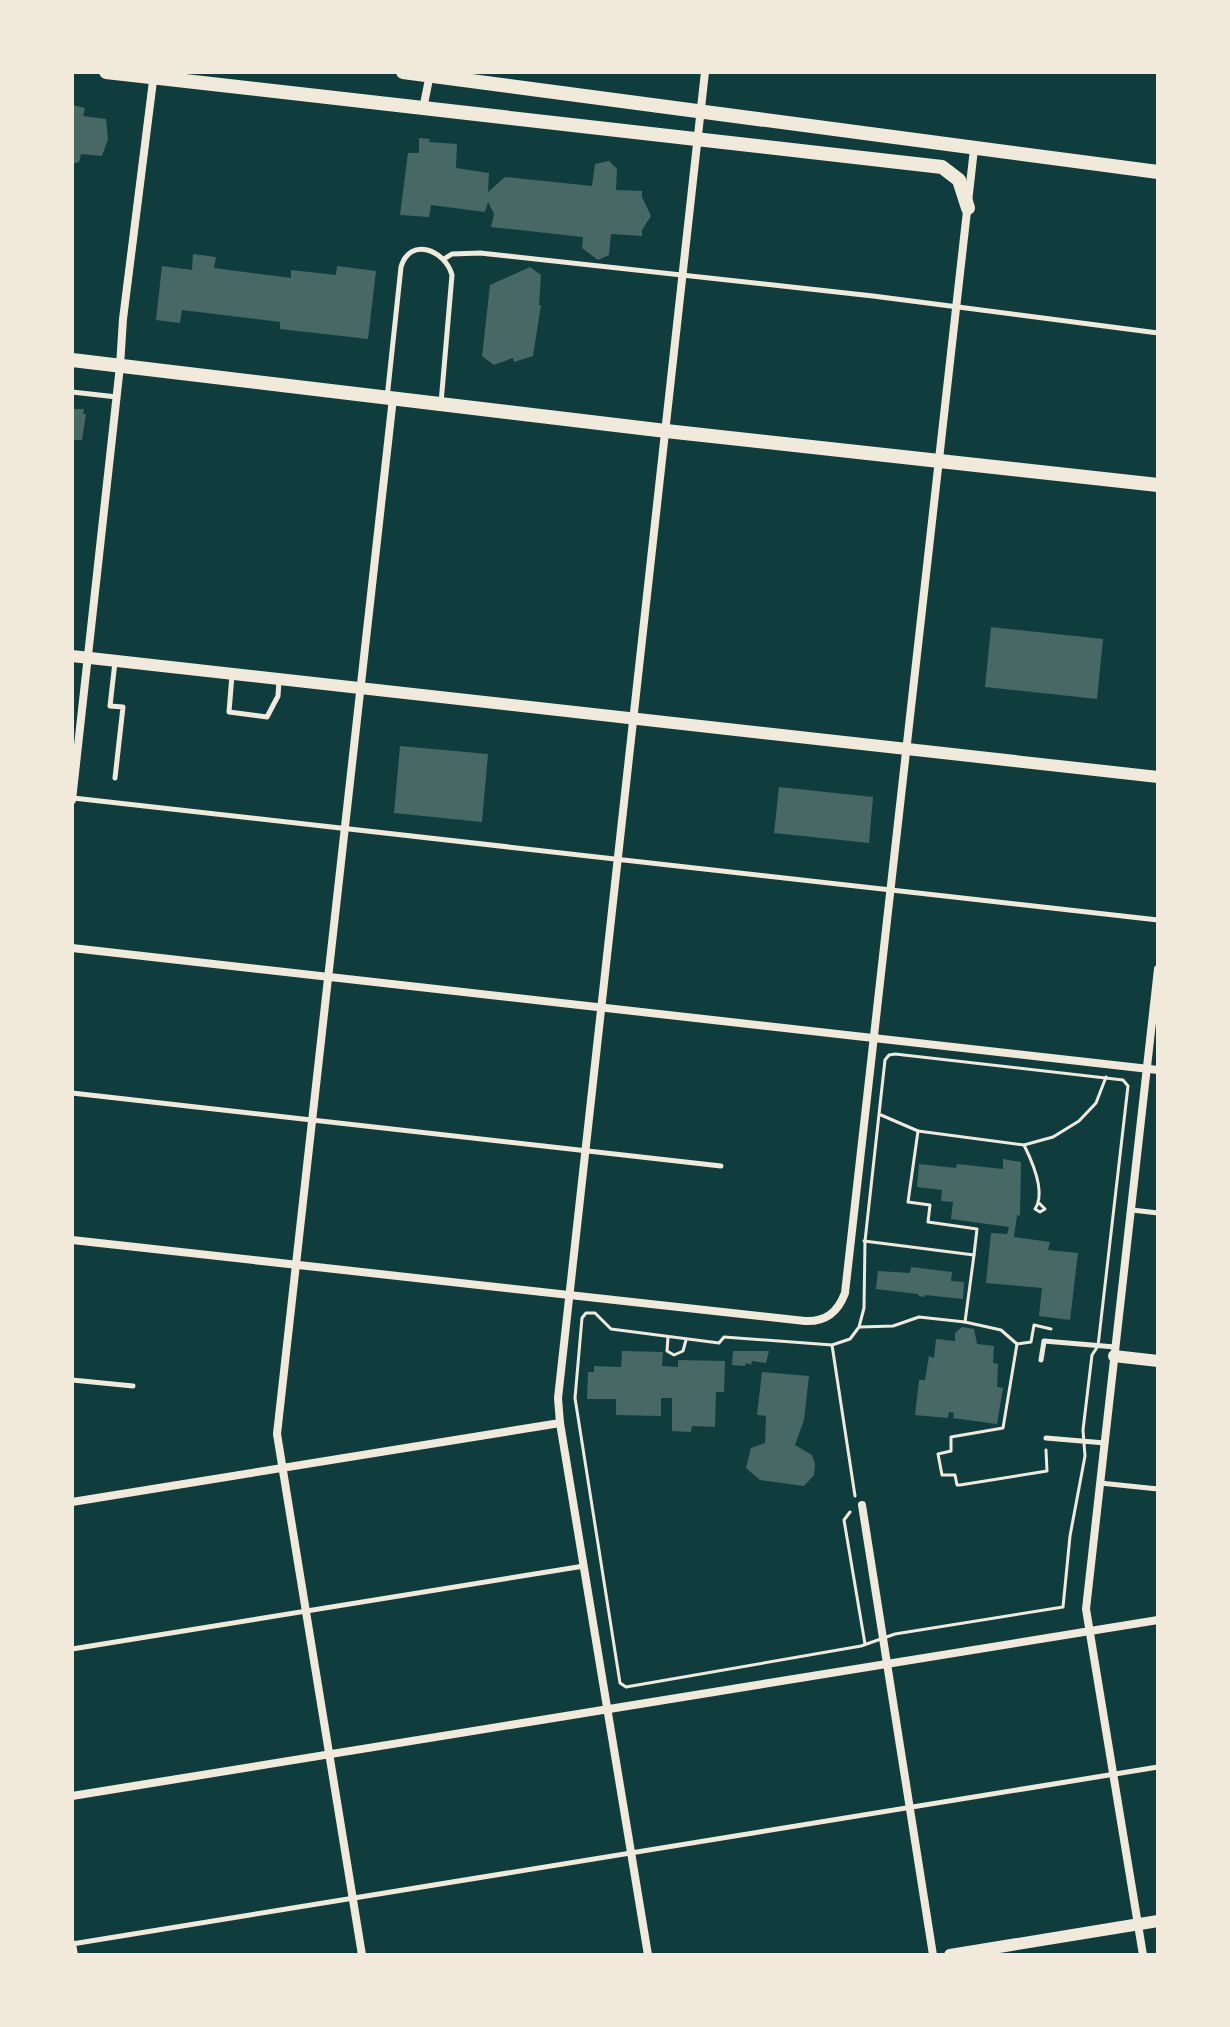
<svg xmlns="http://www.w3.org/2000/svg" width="1230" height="2027" viewBox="0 0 1230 2027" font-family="Montserrat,sans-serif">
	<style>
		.building { fill: #486865 }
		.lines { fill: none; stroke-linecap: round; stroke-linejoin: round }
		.path { stroke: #f1e9da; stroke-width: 3 }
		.service { stroke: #f1e9da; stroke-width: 5 }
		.minor { stroke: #f1e9da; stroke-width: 8 }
		.tertiary { stroke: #f1e9da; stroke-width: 12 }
		.secondary { stroke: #f1e9da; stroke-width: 14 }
	</style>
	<rect width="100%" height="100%" fill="#0f3d3e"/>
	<!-- building -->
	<g class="building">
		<polygon points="72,105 85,108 83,116 106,119 108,139 102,156 81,154 79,162 72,164"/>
		<polygon points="419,138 430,139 429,142 457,144 456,168 489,173 488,192 505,177 592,186 595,164 609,161 617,169 616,190 642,191 642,197 651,216 642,230 642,236 611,234 609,255 598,260 582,248 583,237 491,227 494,214 488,202 485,212 431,205 429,217 400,215 408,153 419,153"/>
		<polygon points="193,254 216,257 214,268 291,278 291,270 336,275 337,266 376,271 368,339 280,329 280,322 182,310 180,323 156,320 162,266 192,270"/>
		<polygon points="530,267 541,275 539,305 541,305 533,356 514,362 513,358 494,365 482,356 490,285"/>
		<polygon points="72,409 84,409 83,414 86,414 82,440 72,440"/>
		<polygon points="991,627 1103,639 1097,699 985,687"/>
		<polygon points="400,746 488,754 482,822 394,813"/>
		<polygon points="779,787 873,797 869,843 774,833"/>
		<polygon points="1003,1159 1021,1162 1020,1216 1017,1215 1014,1237 1050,1242 1048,1250 1078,1253 1070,1320 1039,1316 1042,1288 986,1283 991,1233 1007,1234 1009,1227 951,1219 953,1202 941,1201 942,1190 917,1187 919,1164 956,1168 957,1164 1003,1169"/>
		<polygon points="911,1267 952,1272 951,1281 964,1282 963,1299 925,1295 924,1297 919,1296 918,1294 876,1289 878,1271 910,1273"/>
		<polygon points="962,1327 974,1329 977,1344 994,1346 993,1363 998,1364 997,1387 1003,1388 997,1424 953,1418 954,1413 949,1412 948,1418 915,1415 919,1380 925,1380 929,1356 934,1358 936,1339 955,1341 955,1333"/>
		<polygon points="622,1351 663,1352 662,1366 678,1367 678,1360 725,1361 724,1392 716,1392 715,1427 692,1426 691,1432 672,1431 672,1398 661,1398 661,1416 616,1415 616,1399 587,1399 588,1372 594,1372 594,1366 621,1367"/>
		<polygon points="733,1351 769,1351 766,1363 752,1361 751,1365 746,1363 745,1366 732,1365"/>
		<polygon points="762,1372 809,1376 804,1420 795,1445 812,1455 815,1464 814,1475 804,1486 760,1480 746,1468 751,1448 765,1443 766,1416 757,1415"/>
	</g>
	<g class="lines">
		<!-- path -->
		<g class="path">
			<polygon points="895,1054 1123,1080 1128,1086 1098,1346 1092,1355 1083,1430 1085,1456 1070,1536 1063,1607 895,1634 861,1646 626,1687 620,1683 575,1398 582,1318 586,1313 595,1313 611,1329 719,1343 724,1337 832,1345 850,1339 859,1327 864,1308 865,1241 885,1060 889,1055"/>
			<polyline points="881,1115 918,1131"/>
			<path d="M1024,1145C1032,1161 1046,1193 1035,1209L1040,1212L1045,1209L1039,1203"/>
			<polyline points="864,1241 974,1255 977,1229 928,1222 930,1205 908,1202 918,1131 1024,1145 1053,1137 1079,1121 1096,1103 1106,1077"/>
			<polyline points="965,1322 974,1255"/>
			<polyline points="860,1327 893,1326 919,1317 965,1322 1001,1330 1017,1344 1003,1428 951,1437 951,1451 938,1454 942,1475 955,1475 957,1485 960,1485 1047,1471 1046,1450"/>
			<polyline points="668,1337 667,1351 674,1355 683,1351 686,1340"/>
			<polyline points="1017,1344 1031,1342 1034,1325 1051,1329"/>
			<polyline points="832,1345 855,1496"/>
			<polyline points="850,1512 844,1520 865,1644"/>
		</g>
		<!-- service -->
		<g class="service">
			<polyline points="444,259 452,254 480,253 873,296 1158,333"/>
			<polyline points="72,392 117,397"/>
			<path d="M387,398L401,267C410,236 445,250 452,275L441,403"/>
			<polyline points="232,675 229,712 267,717 278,696 279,681"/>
			<polyline points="115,778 123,707 110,706 115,662"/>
			<polyline points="73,798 1158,920"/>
			<polyline points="72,1093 721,1166"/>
			<polyline points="1132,1210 1158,1213"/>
			<polyline points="1041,1360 1044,1341 1115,1347"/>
			<polyline points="72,1380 133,1386"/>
			<polyline points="1046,1438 1105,1443"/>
			<polyline points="1100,1483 1158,1489"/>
			<polyline points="72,1649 584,1566"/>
			<polyline points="72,1944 1158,1767"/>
		</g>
		<!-- minor -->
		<g class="minor">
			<polyline points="423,109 430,74"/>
			<polyline points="72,800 120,366 123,319 154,73"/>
			<polyline points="72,948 1158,1070"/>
			<path d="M72,1240L805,1321C826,1322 838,1312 845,1293L974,149"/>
			<polyline points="72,1502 560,1423"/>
			<polyline points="862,1505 933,1955"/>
			<polyline points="72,1796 1158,1620"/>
			<polyline points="72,1944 74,1955"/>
			<polyline points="362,1955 277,1434 393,398"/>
			<polyline points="648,1955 560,1423 558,1398 705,72"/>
			<polyline points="1143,1955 1086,1609 1158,969"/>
		</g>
		<!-- tertiary -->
		<g class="tertiary">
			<polyline points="72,656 1158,777"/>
			<polyline points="1114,1356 1158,1361"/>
			<polyline points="950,1955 1158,1921"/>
		</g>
		<!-- secondary -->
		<g class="secondary">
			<polyline points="106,72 942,167 959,180 968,208"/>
			<polyline points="403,72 1158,172"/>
			<polyline points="72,360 666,431 1158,485"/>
		</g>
	</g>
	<!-- border -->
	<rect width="1230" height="2027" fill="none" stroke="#f1e9da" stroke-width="148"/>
</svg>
